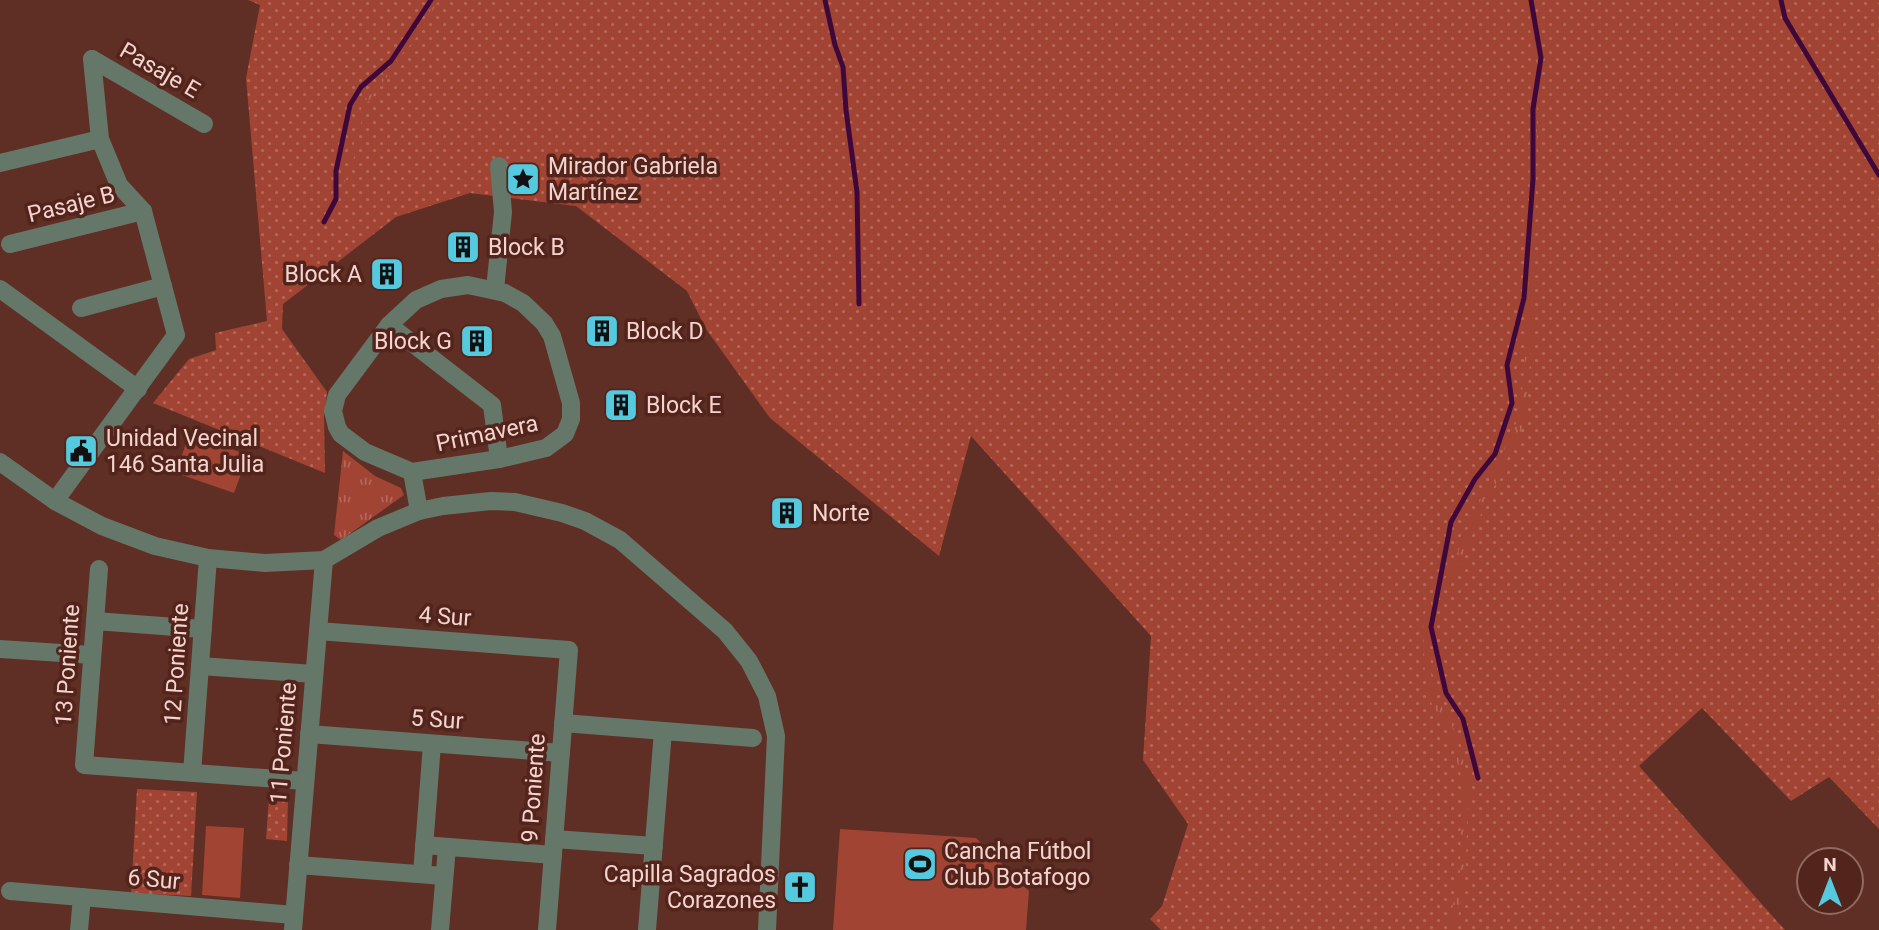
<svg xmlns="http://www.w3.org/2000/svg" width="1879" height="930" viewBox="0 0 1879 930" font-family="Roboto,sans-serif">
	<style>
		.grass { fill: url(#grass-dots) }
		.park { fill: url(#park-tufts) }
		.garden { fill: #a24434 }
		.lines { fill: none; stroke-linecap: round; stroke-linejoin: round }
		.stream { stroke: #3f083b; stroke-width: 5 }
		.minor { stroke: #647768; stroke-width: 18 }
		.labels { text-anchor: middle; stroke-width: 7; stroke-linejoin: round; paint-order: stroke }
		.street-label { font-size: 23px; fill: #f4d4ce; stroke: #53241b }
		.poi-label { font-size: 23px; fill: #f4d4ce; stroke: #53241b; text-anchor: start }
	</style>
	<defs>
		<pattern id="grass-dots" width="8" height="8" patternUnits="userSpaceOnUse" patternTransform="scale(1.75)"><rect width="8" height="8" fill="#a24434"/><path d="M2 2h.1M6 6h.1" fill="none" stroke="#b4675a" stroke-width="1.8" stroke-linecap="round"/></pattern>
		<pattern id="park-tufts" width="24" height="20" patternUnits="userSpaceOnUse" patternTransform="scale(1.75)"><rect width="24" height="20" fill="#a24434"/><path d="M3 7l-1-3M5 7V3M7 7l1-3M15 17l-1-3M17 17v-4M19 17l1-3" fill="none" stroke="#b4675a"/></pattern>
	</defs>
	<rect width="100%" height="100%" fill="#5f2e25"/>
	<!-- grass -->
	<g class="grass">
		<polygon points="248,0 1879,0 1879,829 1829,777 1791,801 1702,708 1639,766 1785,930 1161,930 1150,919 1162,906 1188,824 1143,760 1151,636 971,436 939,556 770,418 706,329 687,291 576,206 470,193 396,217 283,304 282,329 327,392 324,415 325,473 153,403 189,359 216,350 215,333 267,321 246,78 260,5"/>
		<polygon points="137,789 197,792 191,896 131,893"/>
		<polygon points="269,797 288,799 287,841 266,839"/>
	</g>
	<!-- park -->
	<g class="park">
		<polygon points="437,0 439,0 414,41 397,59 389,74 367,103 358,133 352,169 331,204 351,164 357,123 363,102 387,73 393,60 408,44"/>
		<polygon points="1526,0 1532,0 1538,56 1534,315 1525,422 1477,523 1457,574 1435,604 1429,623 1432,686 1441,706 1451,720 1471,786 1468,803 1465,886 1455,930 1447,930 1460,875 1461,813 1465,790 1447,726 1432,705 1425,677 1423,619 1430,598 1449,573 1470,523 1520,414 1528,324 1531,55 1530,18"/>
		<polygon points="343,451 375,476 401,488 404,495 341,540 334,535"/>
	</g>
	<!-- garden -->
	<g class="garden">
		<polygon points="189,434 248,455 234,493 176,473"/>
		<polygon points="206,826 244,828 240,898 202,895"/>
		<polygon points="840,829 976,838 1029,891 1026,930 833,930"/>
	</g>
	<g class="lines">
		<!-- stream -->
		<g class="stream">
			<polyline points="825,0 835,45 843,67 846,110 857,192 859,304"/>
			<polyline points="1781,0 1785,18 1879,175"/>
			<polyline points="324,222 336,199 336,171 350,105 361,87 391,61 431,0"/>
			<polyline points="1478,778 1463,719 1446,693 1431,627 1451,522 1475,479 1495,454 1512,403 1507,365 1524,298 1533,179 1533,109 1541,58 1531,0"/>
		</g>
		<!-- minor -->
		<g class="minor">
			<polyline points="92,59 204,124"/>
			<polyline points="0,163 100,139"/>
			<polyline points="10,244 143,211"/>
			<polygon points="468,285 505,293 523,303 544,323 552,336 571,403 571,419 565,434 546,448 499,459 412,472 365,452 341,434 337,427 333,411 337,395 389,325 416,300 441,289"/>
			<polyline points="0,289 138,389"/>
			<polyline points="495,289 503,212 499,166"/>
			<polyline points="81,308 163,286"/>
			<polyline points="389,325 492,405 499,459"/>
			<polyline points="0,462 55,501 102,526 155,546 208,558 265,563 324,560 378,528 419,511 443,506 491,501 515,502 562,513 585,521 620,540 725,631 749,661 767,696 776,736 767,930"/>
			<polyline points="412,472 419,511"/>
			<polyline points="55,501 176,335 143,211 119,185 100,139 92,59"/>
			<polyline points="99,569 84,765 305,781"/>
			<polyline points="95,621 203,629"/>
			<polyline points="318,631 569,650 547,930"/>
			<polyline points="0,649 92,655"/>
			<polyline points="200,666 314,674"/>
			<polyline points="563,723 753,738"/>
			<polyline points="309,734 561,753"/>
			<polyline points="192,773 208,558"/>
			<polyline points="554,839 654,846"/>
			<polyline points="424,845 553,855"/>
			<polyline points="298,865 444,876"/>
			<polyline points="422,874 432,744"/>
			<polyline points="10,891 294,915"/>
			<polyline points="79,930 82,897"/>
			<polyline points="293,930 324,560"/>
			<polyline points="440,930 447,847"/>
			<polyline points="647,930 663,731"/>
		</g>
	</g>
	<!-- icons -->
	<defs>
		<g id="sight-square" transform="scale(1.75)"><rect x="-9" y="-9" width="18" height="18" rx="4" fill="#55cadf" stroke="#53241b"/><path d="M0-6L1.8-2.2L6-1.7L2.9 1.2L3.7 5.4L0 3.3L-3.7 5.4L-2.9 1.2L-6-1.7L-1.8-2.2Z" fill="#111"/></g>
		<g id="building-square" transform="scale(1.75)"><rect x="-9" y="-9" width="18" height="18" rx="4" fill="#55cadf" stroke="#53241b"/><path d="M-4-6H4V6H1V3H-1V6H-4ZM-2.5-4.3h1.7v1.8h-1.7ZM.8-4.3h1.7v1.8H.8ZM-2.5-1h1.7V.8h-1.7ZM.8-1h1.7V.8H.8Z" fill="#111"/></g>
		<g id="civic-square" transform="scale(1.75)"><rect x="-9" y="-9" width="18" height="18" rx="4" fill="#55cadf" stroke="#53241b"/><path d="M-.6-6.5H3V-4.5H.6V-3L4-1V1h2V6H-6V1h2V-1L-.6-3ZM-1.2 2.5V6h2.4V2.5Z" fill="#111"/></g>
		<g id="stadium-square" transform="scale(1.75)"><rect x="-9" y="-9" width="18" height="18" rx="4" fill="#55cadf" stroke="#53241b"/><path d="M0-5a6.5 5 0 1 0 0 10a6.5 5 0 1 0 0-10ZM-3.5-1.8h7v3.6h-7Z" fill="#111"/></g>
		<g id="church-square" transform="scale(1.75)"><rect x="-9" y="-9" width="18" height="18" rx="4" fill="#55cadf" stroke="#53241b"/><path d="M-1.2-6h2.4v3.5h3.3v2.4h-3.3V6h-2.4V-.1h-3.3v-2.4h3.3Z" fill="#111"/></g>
	</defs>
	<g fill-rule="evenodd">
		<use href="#sight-square" x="523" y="179"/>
		<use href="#building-square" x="463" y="247"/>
		<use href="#building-square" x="387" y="274"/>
		<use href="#building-square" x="602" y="331"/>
		<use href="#building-square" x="477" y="341"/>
		<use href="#building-square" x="621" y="405"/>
		<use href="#civic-square" x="81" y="451"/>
		<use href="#building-square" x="787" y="513"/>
		<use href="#stadium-square" x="920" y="864"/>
		<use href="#church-square" x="800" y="887"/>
	</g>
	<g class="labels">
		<!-- street labels -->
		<g class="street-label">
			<text transform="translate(160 70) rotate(30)" y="8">Pasaje E</text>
			<text transform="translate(71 204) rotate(-14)" y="8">Pasaje B</text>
			<text transform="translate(487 433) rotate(-12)" y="8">Primavera</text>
			<text transform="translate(445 616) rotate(4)" y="8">4 Sur</text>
			<text transform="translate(176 664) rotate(-86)" y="8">12 Poniente</text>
			<text transform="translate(67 665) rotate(-86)" y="8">13 Poniente</text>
			<text transform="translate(437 719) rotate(4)" y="8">5 Sur</text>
			<text transform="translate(283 743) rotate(-85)" y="8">11 Poniente</text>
			<text transform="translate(533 788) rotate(-86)" y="8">9 Poniente</text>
			<text transform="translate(154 879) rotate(5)" y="8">6 Sur</text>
		</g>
		<!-- poi labels -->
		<g class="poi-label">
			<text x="548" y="174">Mirador Gabriela<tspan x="548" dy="26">Martínez</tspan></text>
			<text x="488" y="255">Block B</text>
			<text x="362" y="282" text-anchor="end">Block A</text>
			<text x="626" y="339">Block D</text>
			<text x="452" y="349" text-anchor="end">Block G</text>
			<text x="646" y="413">Block E</text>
			<text x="106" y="446">Unidad Vecinal<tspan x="106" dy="26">146 Santa Julia</tspan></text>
			<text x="812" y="521">Norte</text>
			<text x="944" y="859">Cancha Fútbol<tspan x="944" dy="26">Club Botafogo</tspan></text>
			<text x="776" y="882" text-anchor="end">Capilla Sagrados<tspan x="776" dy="26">Corazones</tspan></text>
		</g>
	</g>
	<!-- north arrow -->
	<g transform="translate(1830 881)"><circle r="33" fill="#53241b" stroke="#936a63" stroke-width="2"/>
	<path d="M0-5L12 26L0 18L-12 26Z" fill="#55cadf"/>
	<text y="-10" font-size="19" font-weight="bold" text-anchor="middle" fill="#f4d4ce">N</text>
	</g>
</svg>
